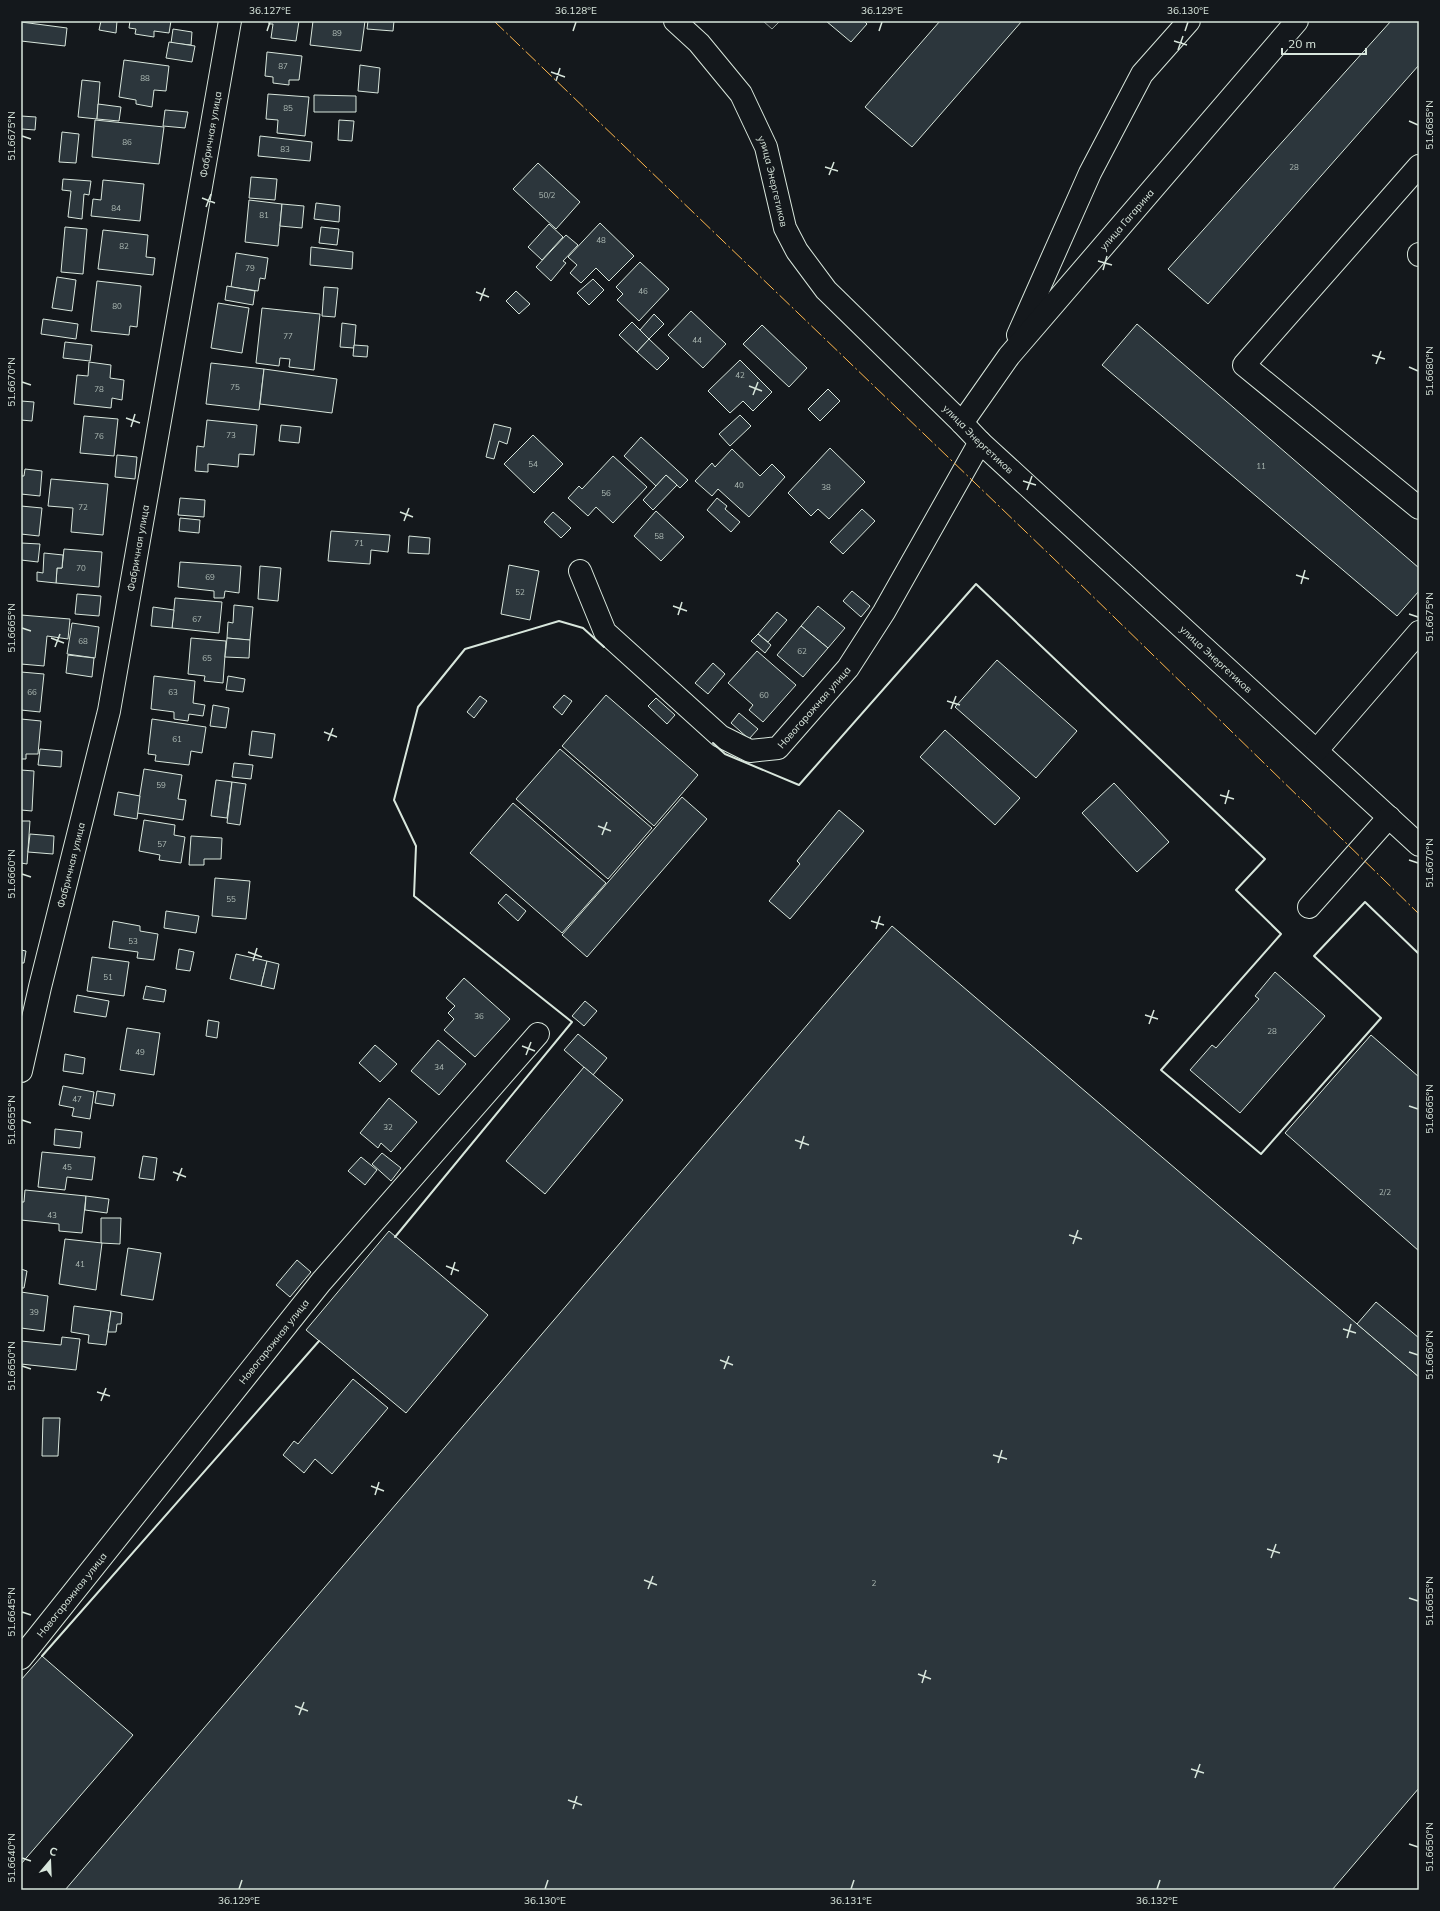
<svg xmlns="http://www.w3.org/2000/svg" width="1440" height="1911" viewBox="0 0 1440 1911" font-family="Mulish,sans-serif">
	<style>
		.green { fill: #202428; stroke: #939e99 }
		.building { fill: #2c363c; stroke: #d8e6dc }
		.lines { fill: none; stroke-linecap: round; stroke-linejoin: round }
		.minor-casing { stroke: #d8e6dc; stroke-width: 24 }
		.minor { stroke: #14181c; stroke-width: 22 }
		.wall { stroke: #d8e6dc; stroke-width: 2 }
		.power { stroke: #ffb74d; stroke-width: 1; stroke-dasharray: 14 3 2 3; stroke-linecap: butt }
		.ticks { fill: none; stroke: #d8e6dc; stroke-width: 1.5 }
		.labels { text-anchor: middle; stroke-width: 3; stroke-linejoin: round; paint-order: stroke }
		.number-label { font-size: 8px; fill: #adbab4 }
		.street-label { font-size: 10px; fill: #d8e6dc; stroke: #14181c }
		.neatline { fill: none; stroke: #d8e6dc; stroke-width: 1.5 }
		.ticks-label { font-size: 10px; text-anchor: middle; fill: #d8e6dc }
	</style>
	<rect width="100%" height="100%" fill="#14181c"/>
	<!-- green -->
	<polygon class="green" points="763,21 780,21 772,29"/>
	<!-- building -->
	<g class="building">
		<polygon points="101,21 117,21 116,33 99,30"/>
		<polygon points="130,21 171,21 169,33 154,31 154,37 135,34 136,29 129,28"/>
		<polygon points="269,21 299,21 296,41 271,38 273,24 269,24"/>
		<polygon points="313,21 365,21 361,51 310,45"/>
		<polygon points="368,21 394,21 393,31 367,29"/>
		<polygon points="826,21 864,21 867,24 851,42"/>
		<polygon points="940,21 1022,21 912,147 865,107"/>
		<polygon points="1391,21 1419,21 1419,65 1208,304 1168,269"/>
		<polygon points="21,22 67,28 65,46 21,41"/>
		<polygon points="173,29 192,32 191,45 171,43"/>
		<polygon points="169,42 195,46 192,62 166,58"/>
		<polygon points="267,52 302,56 299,80 289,80 289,85 273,83 273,77 265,76"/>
		<polygon points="124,60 169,66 166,91 154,90 152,107 136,104 136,100 119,97"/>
		<polygon points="360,65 380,68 378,93 358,91"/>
		<polygon points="82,80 100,82 97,119 78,117"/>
		<polygon points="268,94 309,97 305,136 277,133 278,120 266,119"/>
		<polygon points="314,95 356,96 356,112 314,112"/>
		<polygon points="98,104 121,107 119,121 97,119"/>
		<polygon points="165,110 188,112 185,128 163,126"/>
		<polygon points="21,116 36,117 35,130 22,129 21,133"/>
		<polygon points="95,120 164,127 159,164 92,157"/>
		<polygon points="339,120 354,121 352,141 338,140"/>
		<polygon points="62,132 79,134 76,163 59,162"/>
		<polygon points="260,136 312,142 310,161 258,156"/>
		<polygon points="538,163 580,202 556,229 513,189"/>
		<polygon points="251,177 277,179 275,200 249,198"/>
		<polygon points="63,179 91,181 89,195 84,194 82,219 68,217 71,191 62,190"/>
		<polygon points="103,180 144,184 140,221 91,216 93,199 101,200"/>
		<polygon points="249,200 282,204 278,246 245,242"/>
		<polygon points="316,203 340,206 339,222 314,219"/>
		<polygon points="282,204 304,206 302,228 280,226"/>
		<polygon points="600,223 634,256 609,281 596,268 581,283 570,273 577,265 568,257"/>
		<polygon points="549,224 563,237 542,260 528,247"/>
		<polygon points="65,227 87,229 83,274 61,272"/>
		<polygon points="321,227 339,229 337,245 319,243"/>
		<polygon points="103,230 148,235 146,257 155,258 153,275 98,269"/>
		<polygon points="566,235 578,245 563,261 566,263 551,281 536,267"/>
		<polygon points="311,247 353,252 352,269 310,265"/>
		<polygon points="236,253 268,258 265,279 260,278 258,291 231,287"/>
		<polygon points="640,262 669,289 639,321 617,300 623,294 616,287"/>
		<polygon points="57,277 76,280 72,311 52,308"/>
		<polygon points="593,279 604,290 589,305 577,293"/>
		<polygon points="97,281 141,286 137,327 130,326 129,335 91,331"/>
		<polygon points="227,286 255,291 253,305 225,300"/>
		<polygon points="324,287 338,288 335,317 322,316"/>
		<polygon points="516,291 530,304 519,314 506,301"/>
		<polygon points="218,303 249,308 242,353 211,348"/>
		<polygon points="262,308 320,314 314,370 289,367 290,359 280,358 279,366 256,363"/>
		<polygon points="691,311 726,344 703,368 668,335"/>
		<polygon points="654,314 664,324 649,339 640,330"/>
		<polygon points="43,319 78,324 76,339 41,334"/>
		<polygon points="632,322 649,339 637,352 619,335"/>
		<polygon points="342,323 356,325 354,348 340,347"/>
		<polygon points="1137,324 1419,568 1419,591 1397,616 1102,365"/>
		<polygon points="762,325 807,368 789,387 743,344"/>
		<polygon points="649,339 669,358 657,370 637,352"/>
		<polygon points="65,342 92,345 90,361 63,358"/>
		<polygon points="354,345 368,346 367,357 353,356"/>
		<polygon points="740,360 772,392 753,411 743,401 730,413 708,391"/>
		<polygon points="89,362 111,365 110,378 124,380 122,400 112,398 111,408 74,404 77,375 88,376"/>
		<polygon points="211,363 264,369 259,410 206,404"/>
		<polygon points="264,369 337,379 332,413 260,404"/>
		<polygon points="828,389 840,401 820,421 808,409"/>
		<polygon points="21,401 34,402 32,421 21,420"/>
		<polygon points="740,415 751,426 730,446 719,434"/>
		<polygon points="84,416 118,419 114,456 80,453"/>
		<polygon points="207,420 257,425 254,455 239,454 238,467 208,464 208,472 195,471 197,446 204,447"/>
		<polygon points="494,424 511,428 507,444 499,441 494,459 486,457"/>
		<polygon points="281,425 301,427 299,443 279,441"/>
		<polygon points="533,435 563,464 534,493 504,464"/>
		<polygon points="641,437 688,480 680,488 666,475 656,486 624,456"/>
		<polygon points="830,448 865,482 829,519 818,509 811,516 788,493"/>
		<polygon points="732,449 760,476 772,464 785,477 749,517 718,489 712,496 695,481 712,463 715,467"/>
		<polygon points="117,455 137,457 135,479 115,477"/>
		<polygon points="613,456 647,487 613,523 596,507 588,516 568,498 579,486 582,489"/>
		<polygon points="25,469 42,471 40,496 21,494 21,476 24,476"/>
		<polygon points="666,475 677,485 653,510 643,500"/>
		<polygon points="51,479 108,484 103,535 71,532 73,508 48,506"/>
		<polygon points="180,498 205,500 204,517 178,515"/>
		<polygon points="717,498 727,506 725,509 740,522 731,532 707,510"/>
		<polygon points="21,506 42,508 39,536 21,534"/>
		<polygon points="862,509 875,521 843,554 830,542"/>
		<polygon points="656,511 684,537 661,561 634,536"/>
		<polygon points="553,512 571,528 561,538 544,522"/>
		<polygon points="180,518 200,520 199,533 179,531"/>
		<polygon points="331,531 390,535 388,552 371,550 370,564 328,561"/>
		<polygon points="409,536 430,538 429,554 408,553"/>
		<polygon points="21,543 40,544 38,562 21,560"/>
		<polygon points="64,549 102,552 99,587 56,583 57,568 62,568"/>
		<polygon points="44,553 63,555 62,568 57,568 56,583 37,581 37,572 43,573"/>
		<polygon points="180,562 241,566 239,593 225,591 224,598 214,598 214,591 178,587"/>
		<polygon points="509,565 539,571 530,620 501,614"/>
		<polygon points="260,566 281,568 278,601 258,599"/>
		<polygon points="852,591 870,606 861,617 843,601"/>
		<polygon points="77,594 101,596 99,616 75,614"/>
		<polygon points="175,598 222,602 219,633 172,628"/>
		<polygon points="234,605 253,607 250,640 227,638 228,622 233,623"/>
		<polygon points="818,606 845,628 828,648 801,626"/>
		<polygon points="153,607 174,610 172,628 151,626"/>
		<polygon points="777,612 787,620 768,642 758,634"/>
		<polygon points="21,615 70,619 68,639 47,636 44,666 21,664"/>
		<polygon points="72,623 99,627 95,658 67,654"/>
		<polygon points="801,626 828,648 803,677 777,655"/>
		<polygon points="758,634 771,645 765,653 751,641"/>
		<polygon points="191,638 226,641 223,683 204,681 205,676 188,674"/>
		<polygon points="227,638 250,640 249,658 225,657"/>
		<polygon points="757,651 796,685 763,722 749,710 753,705 728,683"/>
		<polygon points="68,655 94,658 92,677 66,673"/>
		<polygon points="997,660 1077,731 1036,778 955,707"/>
		<polygon points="713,663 725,674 708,694 695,683"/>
		<polygon points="21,672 44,674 40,712 21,710"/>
		<polygon points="154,676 195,681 193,703 205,705 203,716 189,714 188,721 174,719 174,712 151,709"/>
		<polygon points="228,676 245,679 243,692 226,690"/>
		<polygon points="564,695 572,701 562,715 553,707"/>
		<polygon points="606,695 698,775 654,826 562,746"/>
		<polygon points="480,696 487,701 474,718 467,712"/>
		<polygon points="656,698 675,715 667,724 648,706"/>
		<polygon points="213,705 229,708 226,728 210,726"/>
		<polygon points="739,713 758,729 749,739 731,723"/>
		<polygon points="21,719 41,721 38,754 26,754 26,759 21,759"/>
		<polygon points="152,719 206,727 202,753 191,751 189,765 155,761 156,755 148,754"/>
		<polygon points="945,730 1020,798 995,825 920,757"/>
		<polygon points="252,731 275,734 272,758 249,755"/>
		<polygon points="40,749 62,751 61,767 38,765"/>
		<polygon points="560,749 652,828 608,879 516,799"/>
		<polygon points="234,763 253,765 251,779 232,777"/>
		<polygon points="144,769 182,775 178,799 186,800 183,820 137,813"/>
		<polygon points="21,770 34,771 32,811 21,810"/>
		<polygon points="216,780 232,782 227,818 211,816"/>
		<polygon points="232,782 246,784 240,825 227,823"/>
		<polygon points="1114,783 1169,842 1137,872 1082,813"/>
		<polygon points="118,792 140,796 137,819 114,815"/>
		<polygon points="682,797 707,819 587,957 562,935"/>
		<polygon points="513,803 606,883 562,933 470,853"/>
		<polygon points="839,810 864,831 790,919 769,901 800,864 797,861"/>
		<polygon points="144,820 175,825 174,835 185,837 181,863 159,860 160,855 139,851"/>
		<polygon points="21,821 30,821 27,864 21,863"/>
		<polygon points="30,834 54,836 53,854 28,852"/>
		<polygon points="191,836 222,838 221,859 204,859 204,865 189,865"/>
		<polygon points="215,878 250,881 246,919 212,916"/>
		<polygon points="506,894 526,911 518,921 498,903"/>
		<polygon points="166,911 199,916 196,933 164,928"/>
		<polygon points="113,921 140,926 140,931 158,934 154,960 137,958 138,952 109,948"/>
		<polygon points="892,926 1419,1377 1419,1788 1332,1890 65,1890"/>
		<polygon points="179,949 194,952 190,971 176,969"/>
		<polygon points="21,950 26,951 24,963 21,963"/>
		<polygon points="236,954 267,961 261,986 230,979"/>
		<polygon points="92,957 129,962 124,996 87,991"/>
		<polygon points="267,961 279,964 274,989 261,986"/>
		<polygon points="1275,972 1325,1016 1240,1113 1190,1070 1212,1045 1216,1048 1259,999 1255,996"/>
		<polygon points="464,978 510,1019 475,1057 444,1030 454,1019 448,1013 455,1006 446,998"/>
		<polygon points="146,986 166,990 164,1002 143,999"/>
		<polygon points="77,995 109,1001 106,1017 74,1012"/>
		<polygon points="585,1001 597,1011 584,1026 572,1016"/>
		<polygon points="208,1020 219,1022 217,1038 206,1036"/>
		<polygon points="127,1028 160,1033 154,1075 120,1070"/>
		<polygon points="578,1034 607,1058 593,1075 564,1050"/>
		<polygon points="1371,1035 1419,1077 1419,1251 1285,1133"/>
		<polygon points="438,1040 466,1064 439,1095 411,1071"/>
		<polygon points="375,1045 397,1064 380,1082 359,1063"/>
		<polygon points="65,1054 85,1058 83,1074 63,1071"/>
		<polygon points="584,1067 623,1100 545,1194 506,1161"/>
		<polygon points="63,1086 94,1092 90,1119 72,1116 74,1108 59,1105"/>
		<polygon points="97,1091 115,1094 113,1106 95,1103"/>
		<polygon points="389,1098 417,1122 391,1152 381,1143 378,1148 360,1133"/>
		<polygon points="55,1129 82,1132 80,1148 54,1145"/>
		<polygon points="42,1152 95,1157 92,1180 67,1177 65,1190 38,1187"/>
		<polygon points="382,1153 401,1168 391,1181 372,1164"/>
		<polygon points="143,1156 157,1158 154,1180 139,1178"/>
		<polygon points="361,1157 377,1170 365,1185 348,1171"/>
		<polygon points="25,1190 86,1196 82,1233 59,1231 59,1224 21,1220 21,1202 24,1202"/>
		<polygon points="86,1196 109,1199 107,1213 85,1210"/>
		<polygon points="101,1218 121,1218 120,1244 101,1243"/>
		<polygon points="389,1231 488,1315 406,1413 306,1330"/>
		<polygon points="65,1239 102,1243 96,1290 59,1284"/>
		<polygon points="128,1248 161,1253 153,1300 121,1295"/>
		<polygon points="297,1260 311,1272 290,1297 276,1285"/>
		<polygon points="21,1269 27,1271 24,1288 21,1288"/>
		<polygon points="21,1292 48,1296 44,1331 21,1328"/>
		<polygon points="1376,1302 1419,1338 1419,1377 1357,1324"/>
		<polygon points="74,1306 111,1311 106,1345 88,1343 89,1335 71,1332"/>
		<polygon points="111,1311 122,1313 121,1324 117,1324 116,1332 108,1332"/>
		<polygon points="62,1337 80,1339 76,1370 21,1364 21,1341 61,1345"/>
		<polygon points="353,1379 388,1408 332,1474 315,1459 304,1473 283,1455 294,1441 298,1444"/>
		<polygon points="43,1418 60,1418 58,1456 42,1456"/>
		<polygon points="42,1656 133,1735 21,1864 21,1680"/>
	</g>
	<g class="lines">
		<!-- minor casing -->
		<g class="minor-casing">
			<g id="minor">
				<path id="s1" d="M675,21L699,43L741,94L766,147L785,228L797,251L826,290L962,423L980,442L1419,845"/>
				<polyline points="1419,166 1244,365 1419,508"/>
				<polyline points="1419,254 1419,255"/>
				<polyline points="1018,335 1090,173 1142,74 1189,21"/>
				<path id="s2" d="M962,423L1009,356L1297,21"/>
				<path id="s3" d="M580,571L605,632L720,736L750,751L778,748L848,668L884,612L980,442"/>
				<polyline points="1317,750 1419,632"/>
				<polyline points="1309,907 1389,817"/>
				<path id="s4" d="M21,1071L40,987L109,711L230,21"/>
				<path id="s5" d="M21,1658L321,1282L538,1034"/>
			</g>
		</g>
		<!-- minor -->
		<use href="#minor" class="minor"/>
		<!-- wall -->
		<g class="wall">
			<polyline points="713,743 725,754 799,785 976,584 1265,859 1236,890 1281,934 1161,1070 1261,1154 1381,1018 1314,956 1365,902 1419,954"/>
			<polyline points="395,1237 572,1022 414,896 416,846 394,800 418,707 465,649 559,621 583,628 604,647"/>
			<polyline points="42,1656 319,1341"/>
		</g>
		<!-- power -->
		<polyline class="power" points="494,21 1076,580 1419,914"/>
	</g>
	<!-- ticks -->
	<path class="ticks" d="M267,31L270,22M573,31L576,22M879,31L882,22M1185,31L1188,22M1174,41L1187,45M1178,50L1183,36M551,72L565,77M556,81L560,68M1409,121L1418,125M22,136L31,139M825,167L838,171M829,175L834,162M202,198L215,203M206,207L211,194M1098,261L1112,265M1103,270L1107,256M476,292L489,297M480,301L485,288M1372,355L1385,359M1376,364L1381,351M1409,367L1418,371M22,382L31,385M749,386L762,391M753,395L758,382M126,418L140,423M131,427L135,414M1023,481L1036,485M1027,490L1032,476M400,512L413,517M404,521L409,508M1296,575L1309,579M1301,584L1305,570M673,606L687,611M1409,614L1418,617M678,615L682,602M22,628L31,631M51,638L64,643M55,647L60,634M947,701L960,705M951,709L956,696M324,732L337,737M328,741L333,728M1220,795L1234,799M1225,804L1229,790M598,826L611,831M602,835L607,822M1409,860L1418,863M22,874L31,877M871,921L884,925M876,929L880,916M248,952L262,957M253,961L257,948M1145,1015L1158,1019M1149,1024L1154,1010M522,1046L535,1051M526,1055L531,1042M1409,1106L1418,1109M22,1120L31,1123M795,1140L809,1145M800,1149L804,1136M173,1172L186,1177M177,1181L182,1168M1069,1235L1082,1239M1073,1244L1078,1230M446,1266L459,1271M451,1275L455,1262M1343,1329L1356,1333M1347,1338L1351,1324M1409,1352L1418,1355M720,1360L733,1365M22,1366L31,1369M724,1369L729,1356M97,1392L110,1396M101,1401L106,1388M993,1455L1007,1459M998,1463L1002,1450M371,1486L384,1491M375,1495L379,1482M1267,1549L1280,1553M1271,1558L1276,1544M644,1580L657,1585M648,1589L653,1576M1409,1598L1418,1601M22,1612L31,1615M918,1674L931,1679M922,1683L926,1670M295,1706L308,1711M299,1715L304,1702M1191,1769L1204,1773M1195,1778L1200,1764M568,1800L582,1805M573,1809L577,1796M1409,1844L1418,1847M22,1858L31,1861M239,1889L242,1880M545,1889L548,1880M851,1889L854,1880M1157,1889L1160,1880"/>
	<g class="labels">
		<!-- number labels -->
		<g class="number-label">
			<text x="337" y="36">89</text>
			<text x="283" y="69">87</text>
			<text x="145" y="81">88</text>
			<text x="288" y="111">85</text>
			<text x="127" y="145">86</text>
			<text x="285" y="152">83</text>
			<text x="1294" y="170">28</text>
			<text x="547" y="198">50/2</text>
			<text x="116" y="211">84</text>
			<text x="264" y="218">81</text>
			<text x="601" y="243">48</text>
			<text x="124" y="249">82</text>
			<text x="250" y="271">79</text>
			<text x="643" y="294">46</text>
			<text x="117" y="309">80</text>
			<text x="288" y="339">77</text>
			<text x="697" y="343">44</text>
			<text x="740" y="378">42</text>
			<text x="235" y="390">75</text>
			<text x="99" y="392">78</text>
			<text x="231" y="438">73</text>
			<text x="99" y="439">76</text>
			<text x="533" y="467">54</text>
			<text x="1261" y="469">11</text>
			<text x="739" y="488">40</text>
			<text x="826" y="490">38</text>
			<text x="606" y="496">56</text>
			<text x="83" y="510">72</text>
			<text x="659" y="539">58</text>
			<text x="359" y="546">71</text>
			<text x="81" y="571">70</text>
			<text x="210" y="580">69</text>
			<text x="520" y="595">52</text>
			<text x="197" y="622">67</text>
			<text x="83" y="644">68</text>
			<text x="802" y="654">62</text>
			<text x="207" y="661">65</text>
			<text x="32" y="695">66</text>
			<text x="173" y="695">63</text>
			<text x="764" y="698">60</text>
			<text x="177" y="742">61</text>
			<text x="161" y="788">59</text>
			<text x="162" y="847">57</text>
			<text x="231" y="902">55</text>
			<text x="133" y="944">53</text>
			<text x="108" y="980">51</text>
			<text x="479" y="1019">36</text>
			<text x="1272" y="1034">28</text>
			<text x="140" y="1055">49</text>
			<text x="439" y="1070">34</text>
			<text x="77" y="1102">47</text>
			<text x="388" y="1130">32</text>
			<text x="67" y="1170">45</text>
			<text x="1385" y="1195">2/2</text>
			<text x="52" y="1218">43</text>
			<text x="80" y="1267">41</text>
			<text x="34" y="1315">39</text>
			<text x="874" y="1586">2</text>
		</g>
		<!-- street labels -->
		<g class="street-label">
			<text dy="4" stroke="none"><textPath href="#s4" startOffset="956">Фабричная улица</textPath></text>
			<text dy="4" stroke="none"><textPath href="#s1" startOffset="192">улица Энергетиков</textPath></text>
			<text dy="4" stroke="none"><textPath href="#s2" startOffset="262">улица Гагарина</textPath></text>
			<text dy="4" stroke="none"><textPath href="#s1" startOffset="528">улица Энергетиков</textPath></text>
			<text dy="4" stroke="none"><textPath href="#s4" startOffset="536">Фабричная улица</textPath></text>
			<text dy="4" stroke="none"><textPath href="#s1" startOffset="852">улица Энергетиков</textPath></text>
			<text dy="4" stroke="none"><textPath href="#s3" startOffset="337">Новогаражная улица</textPath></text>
			<text dy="4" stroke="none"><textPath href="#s4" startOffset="212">Фабричная улица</textPath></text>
			<text dy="4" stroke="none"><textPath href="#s5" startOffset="405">Новогаражная улица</textPath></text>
			<text dy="4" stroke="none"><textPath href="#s5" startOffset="81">Новогаражная улица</textPath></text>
		</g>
	</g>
	<!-- border -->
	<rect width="1440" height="1911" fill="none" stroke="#14181c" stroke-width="44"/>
	<!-- north arrow -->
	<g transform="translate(50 1861) rotate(19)" stroke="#14181c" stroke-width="3" paint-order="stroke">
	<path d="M0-3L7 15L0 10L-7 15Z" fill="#d8e6dc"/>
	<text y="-6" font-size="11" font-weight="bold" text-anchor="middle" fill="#d8e6dc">С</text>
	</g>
	<!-- scale -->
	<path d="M1282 48v6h84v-6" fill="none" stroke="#d8e6dc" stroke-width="2"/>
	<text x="1288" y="48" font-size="12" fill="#d8e6dc" stroke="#14181c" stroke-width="3" paint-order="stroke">20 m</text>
	<rect x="22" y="22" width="1396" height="1867" class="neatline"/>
	<g class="ticks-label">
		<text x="270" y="14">36.127°E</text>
		<text x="576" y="14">36.128°E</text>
		<text x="882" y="14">36.129°E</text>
		<text x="1188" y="14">36.130°E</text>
		<text transform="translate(1429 125) rotate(-90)" y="4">51.6685°N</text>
		<text transform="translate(11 136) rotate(-90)" y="4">51.6675°N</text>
		<text transform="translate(1429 371) rotate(-90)" y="4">51.6680°N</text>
		<text transform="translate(11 382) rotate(-90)" y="4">51.6670°N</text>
		<text transform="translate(1429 617) rotate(-90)" y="4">51.6675°N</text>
		<text transform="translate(11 628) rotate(-90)" y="4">51.6665°N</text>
		<text transform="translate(1429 863) rotate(-90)" y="4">51.6670°N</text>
		<text transform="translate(11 874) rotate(-90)" y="4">51.6660°N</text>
		<text transform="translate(1429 1109) rotate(-90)" y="4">51.6665°N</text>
		<text transform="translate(11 1120) rotate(-90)" y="4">51.6655°N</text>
		<text transform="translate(1429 1355) rotate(-90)" y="4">51.6660°N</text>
		<text transform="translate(11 1366) rotate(-90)" y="4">51.6650°N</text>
		<text transform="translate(1429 1601) rotate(-90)" y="4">51.6655°N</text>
		<text transform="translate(11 1612) rotate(-90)" y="4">51.6645°N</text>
		<text transform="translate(1429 1847) rotate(-90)" y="4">51.6650°N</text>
		<text transform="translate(11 1858) rotate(-90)" y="4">51.6640°N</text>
		<text x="239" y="1904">36.129°E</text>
		<text x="545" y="1904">36.130°E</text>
		<text x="851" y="1904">36.131°E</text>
		<text x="1157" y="1904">36.132°E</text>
	</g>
</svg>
